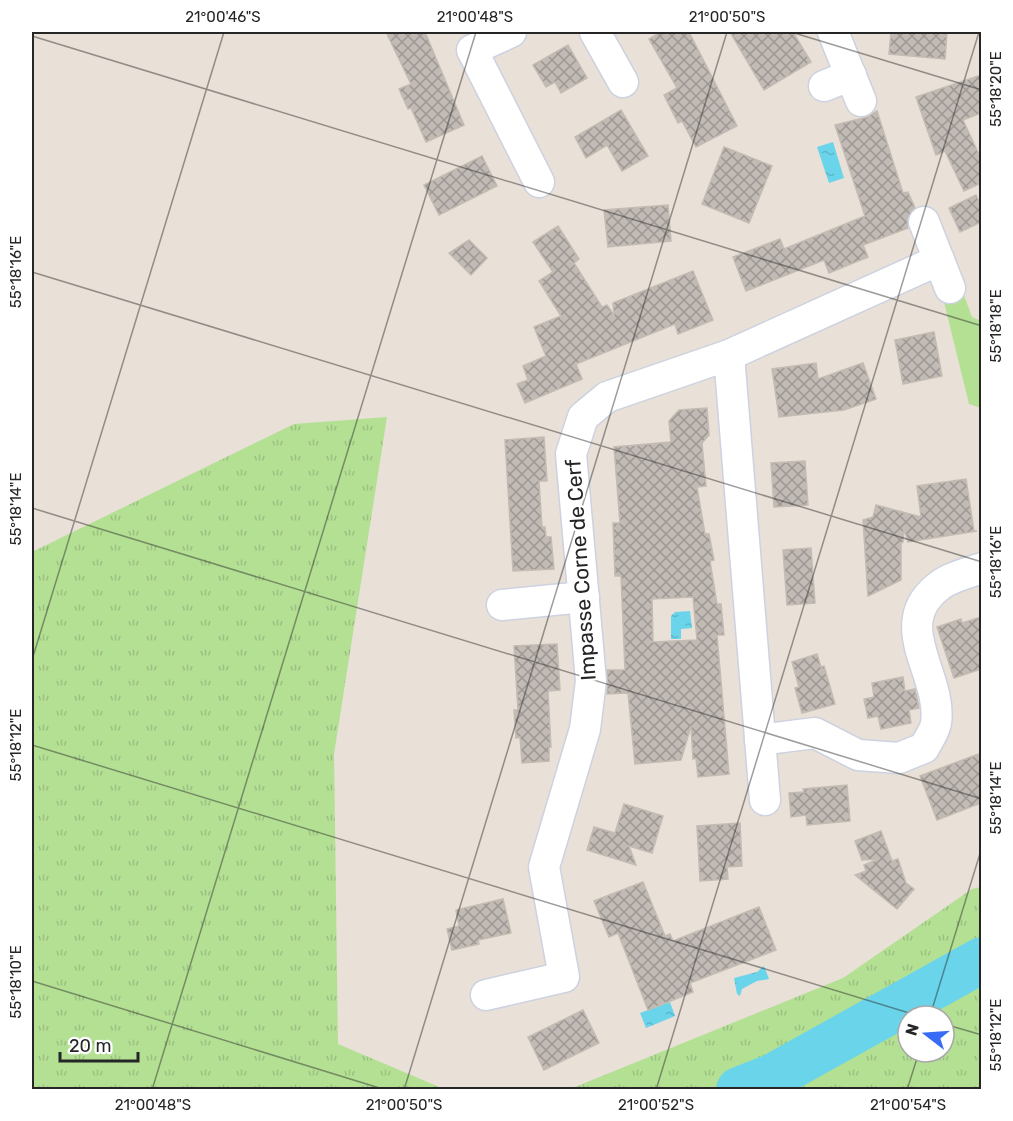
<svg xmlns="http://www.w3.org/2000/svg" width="1013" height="1121" viewBox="0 0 1013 1121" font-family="Rubik,sans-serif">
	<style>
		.grass { fill: url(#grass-tufts); fill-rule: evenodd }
		.park { fill: #b4e094 }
		.water { fill: url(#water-ripples) }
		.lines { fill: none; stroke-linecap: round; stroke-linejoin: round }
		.river { stroke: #6ad4eb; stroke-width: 46 }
		.building { fill: url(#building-cross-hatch); stroke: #c4bcb2; stroke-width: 1.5; fill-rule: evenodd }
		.minor-casing { stroke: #cdd2e0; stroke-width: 33 }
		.minor { stroke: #fff; stroke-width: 30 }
		.ticks { fill: none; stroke: #262626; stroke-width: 1.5; stroke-opacity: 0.45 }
		.labels { text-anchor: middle; stroke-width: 4.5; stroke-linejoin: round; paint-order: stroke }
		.street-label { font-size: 21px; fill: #262626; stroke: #fff }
		.neatline { fill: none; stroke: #262626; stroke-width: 2 }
		.ticks-label { font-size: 15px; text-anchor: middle; fill: #262626 }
	</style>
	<defs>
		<pattern id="grass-tufts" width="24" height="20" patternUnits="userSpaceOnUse" patternTransform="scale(1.5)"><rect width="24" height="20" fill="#b4e094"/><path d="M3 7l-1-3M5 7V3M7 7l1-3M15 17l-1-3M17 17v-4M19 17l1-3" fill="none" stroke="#9bc07f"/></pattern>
		<pattern id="water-ripples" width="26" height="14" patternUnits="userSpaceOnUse" patternTransform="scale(1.5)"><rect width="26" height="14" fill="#6ad4eb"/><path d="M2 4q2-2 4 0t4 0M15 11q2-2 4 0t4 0" fill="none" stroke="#5cb6c9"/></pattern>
		<pattern id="building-cross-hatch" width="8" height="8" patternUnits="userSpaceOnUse" patternTransform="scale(1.5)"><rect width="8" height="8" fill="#c1bab5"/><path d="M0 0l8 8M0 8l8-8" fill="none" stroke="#9d9793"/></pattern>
	</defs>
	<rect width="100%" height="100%" fill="#e9e0d7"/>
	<!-- grass -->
	<g class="grass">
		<polygon points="387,417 334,754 338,1044 444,1089 32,1089 32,552 294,424"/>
		<path d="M981,887V1089H570L843,978L972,889ZM908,1016H944V1052H908Z"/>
	</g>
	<!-- park -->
	<polygon class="park" points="962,290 972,317 981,321 981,408 969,404 943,298"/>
	<!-- water -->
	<g class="water">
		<polygon points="833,142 844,178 829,183 817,147"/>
		<polygon points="690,611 692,628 681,629 681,639 671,639 671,616 675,612"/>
		<polygon points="764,966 769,979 757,981 742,989 740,996 737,994 734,978 757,972"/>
		<polygon points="670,1002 675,1016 646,1028 640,1013"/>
	</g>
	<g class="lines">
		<!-- river -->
		<polyline class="river" points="739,1090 772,1077 982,960"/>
	</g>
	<!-- building -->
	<g class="building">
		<polygon points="386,32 425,32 464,125 426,142 411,108 408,109 399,89 411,84"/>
		<polygon points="661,32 689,32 737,126 696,147 682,121 678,123 664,95 677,88 649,39"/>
		<polygon points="730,32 793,32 811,62 764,90"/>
		<polygon points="891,32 947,32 945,59 889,54"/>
		<polygon points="568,45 587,78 561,93 555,82 546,87 533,65"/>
		<polygon points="981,75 981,113 963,120 981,159 981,183 964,191 945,151 936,155 916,97"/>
		<polygon points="621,110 648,156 622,171 607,145 586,158 575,137"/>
		<polygon points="877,111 903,193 908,192 915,208 907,219 908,228 863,245 868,257 829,273 824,260 746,291 733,257 780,239 784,249 865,216 835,125 867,117"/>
		<polygon points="724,147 772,166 749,223 702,204"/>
		<polygon points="482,156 497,186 439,215 424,185"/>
		<polygon points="976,195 981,206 981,222 960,232 949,208"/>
		<polygon points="668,205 671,241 608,247 604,210"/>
		<polygon points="558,226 579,259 574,263 602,307 607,305 614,315 613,303 693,271 713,320 678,334 675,324 576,364 582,379 525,403 517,384 528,380 523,366 546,356 534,327 561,316 539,281 553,272 533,242"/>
		<polygon points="469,240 487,258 471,275 449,253"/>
		<polygon points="934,332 942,376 903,384 895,340"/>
		<polygon points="816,363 818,379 863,363 876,399 844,410 779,417 772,369"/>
		<path d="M707,408L709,435L702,443L706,486L697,487L705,534H709L714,560L710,561L717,604H721L724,635H717L729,774L698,777L696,758L693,759L691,726L681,760L635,764L628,693L607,694V670H625L621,576H615L613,523H620L614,447L671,442L669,421L679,410ZM693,597L697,640L653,642L652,599Z"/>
		<polygon points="544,437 547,481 539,481 542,527 545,527 546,537 551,537 554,569 513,571 505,440"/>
		<polygon points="805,461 808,505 774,507 771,463"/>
		<polygon points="966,479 974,531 977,531 908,542 904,529 903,542 901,543 901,580 868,596 863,520 873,517 876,505 921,517 917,486"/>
		<polygon points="811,548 815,603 787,605 783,550"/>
		<polygon points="981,617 981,669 954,678 937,627 961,619 962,623"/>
		<polygon points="557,644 560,690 548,691 551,747 549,747 549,761 522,763 520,737 516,738 514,710 518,710 514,646"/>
		<polygon points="817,654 821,667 824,666 835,704 802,713 795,688 799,687 792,662"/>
		<polygon points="903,677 905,691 915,689 919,708 909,710 911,723 881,729 878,716 868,718 864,699 874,697 872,683"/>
		<polygon points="981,753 981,803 937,820 920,776"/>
		<polygon points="847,785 850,821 807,825 806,815 791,817 789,793 804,792 803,789"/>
		<polygon points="624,804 663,816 652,853 629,846 636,865 587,850 594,827 615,833"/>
		<polygon points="740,823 742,866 727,867 728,879 700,881 697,826"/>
		<polygon points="881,831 892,861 898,859 906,883 914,889 897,909 855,875 866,871 864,865 879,859 862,860 855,841"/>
		<polygon points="643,882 665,936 670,934 673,941 759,907 776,950 690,983 693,992 648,1010 618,933 609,937 594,901"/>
		<polygon points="503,899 511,933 478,940 479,944 452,950 447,929 459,926 456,910"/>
		<polygon points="583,1010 599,1043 544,1070 528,1037"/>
	</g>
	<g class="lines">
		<!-- minor casing -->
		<g class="minor-casing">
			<g id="minor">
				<polyline points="511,32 472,50 539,182"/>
				<polyline points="595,32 623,82"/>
				<polyline points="833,32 861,101"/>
				<polyline points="824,86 851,75"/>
				<polyline points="924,222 950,288"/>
				<polyline points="729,355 765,800"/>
				<polyline points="502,605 584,597"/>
				<path d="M760,740L815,733L858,755L899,758L924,748C928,740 935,731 936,723C943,675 888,625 939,586C950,577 969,573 982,568"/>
				<polyline points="486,995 564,977 544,867 585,729 591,681 571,454 583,417 607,397 729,355 939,260"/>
			</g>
		</g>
		<!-- minor -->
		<use href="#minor" class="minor"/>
	</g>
	<!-- ticks -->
	<path class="ticks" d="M791,32L982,90M32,36L982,326M32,272L982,562M32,508L982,799M32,660L224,32M32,745L919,1016M32,981L386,1090M930,1016L982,847M944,1024L982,1035M152,1090L476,32M404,1090L727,32M656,1090L979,32M907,1090L919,1052"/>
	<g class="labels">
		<!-- street labels -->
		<g class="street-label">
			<text transform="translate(581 570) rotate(-94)" y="7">Impasse Corne de Cerf</text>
		</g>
	</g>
	<!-- border -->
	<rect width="1013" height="1121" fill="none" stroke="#ffffff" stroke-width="66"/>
	<!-- north arrow -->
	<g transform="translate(926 1034) rotate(287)"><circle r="28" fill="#ffffff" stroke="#a8a8a8" stroke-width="1.5"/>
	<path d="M0-4.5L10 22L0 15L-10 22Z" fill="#386bf6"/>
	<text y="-9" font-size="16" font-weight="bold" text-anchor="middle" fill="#262626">N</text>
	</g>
	<!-- scale -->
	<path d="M60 1052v9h78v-9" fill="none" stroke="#262626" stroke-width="3"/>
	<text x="69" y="1052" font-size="18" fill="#262626" stroke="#ffffff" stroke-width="4.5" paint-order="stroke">20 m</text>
	<rect x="33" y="33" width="947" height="1055" class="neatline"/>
	<g class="ticks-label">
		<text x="223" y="22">21°00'46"S</text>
		<text x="475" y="22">21°00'48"S</text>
		<text x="727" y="22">21°00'50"S</text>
		<text transform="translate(996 89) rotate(-90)" y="5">55°18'20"E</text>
		<text transform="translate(16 272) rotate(-90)" y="5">55°18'16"E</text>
		<text transform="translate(996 326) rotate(-90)" y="5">55°18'18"E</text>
		<text transform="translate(16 509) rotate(-90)" y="5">55°18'14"E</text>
		<text transform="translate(996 562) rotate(-90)" y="5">55°18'16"E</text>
		<text transform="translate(16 745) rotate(-90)" y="5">55°18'12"E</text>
		<text transform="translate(996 798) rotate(-90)" y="5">55°18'14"E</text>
		<text transform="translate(16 982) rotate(-90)" y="5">55°18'10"E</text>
		<text transform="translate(996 1035) rotate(-90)" y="5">55°18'12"E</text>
		<text x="153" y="1110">21°00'48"S</text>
		<text x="404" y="1110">21°00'50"S</text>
		<text x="656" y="1110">21°00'52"S</text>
		<text x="908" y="1110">21°00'54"S</text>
	</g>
</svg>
